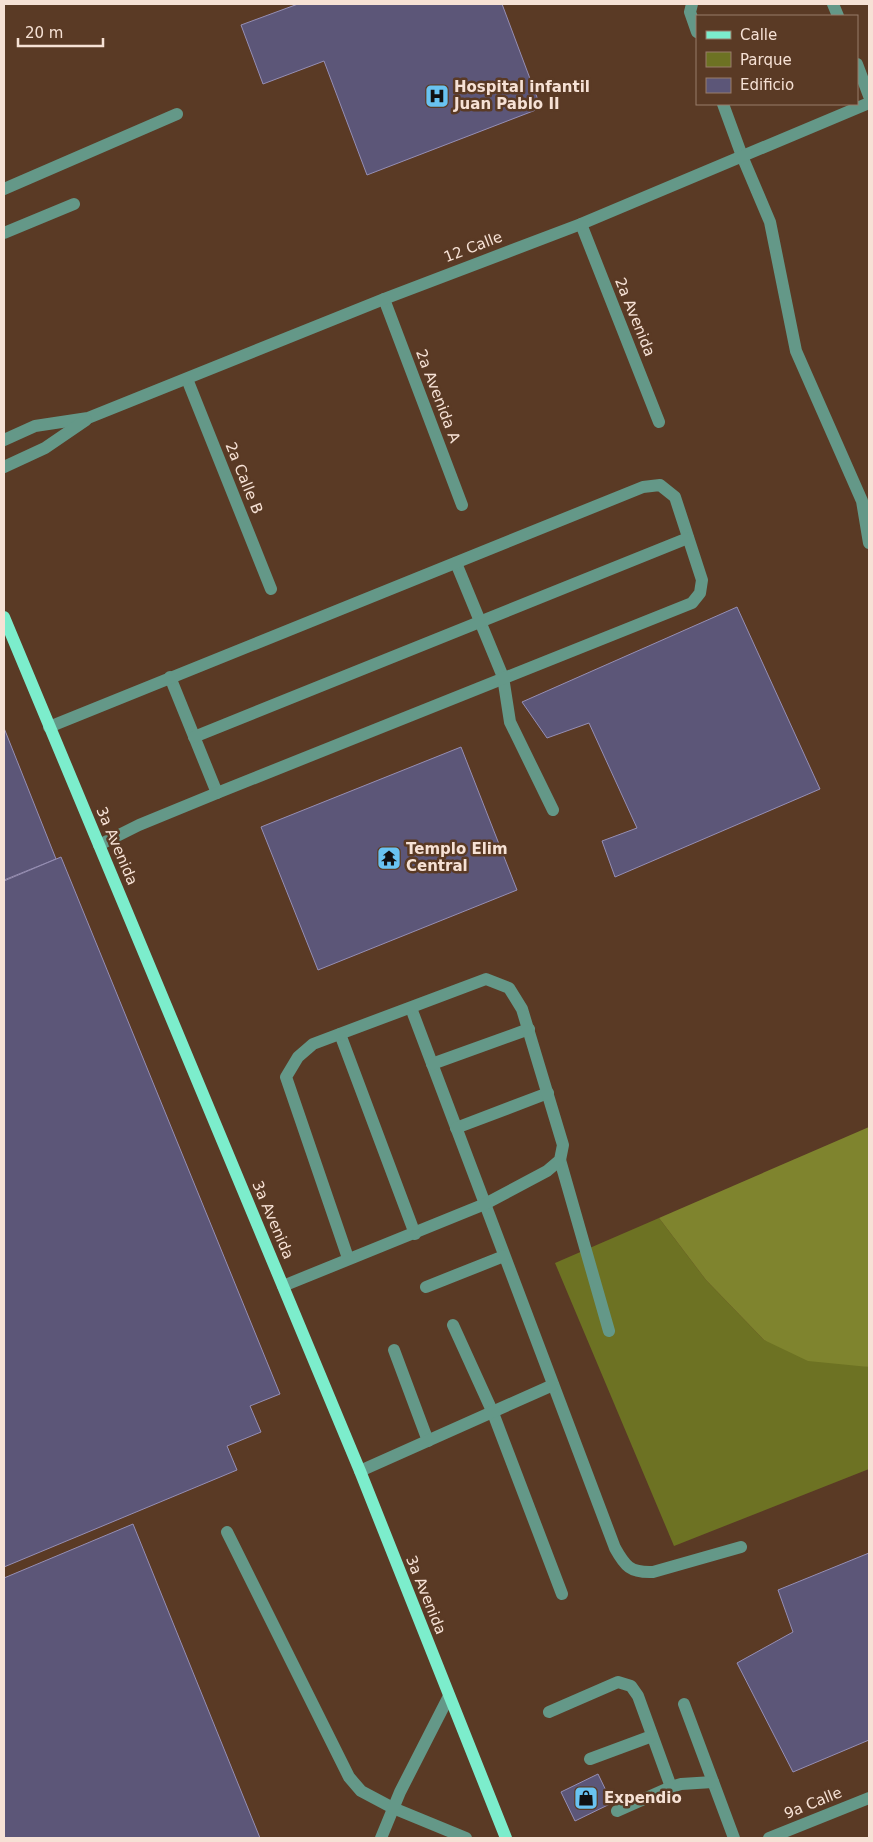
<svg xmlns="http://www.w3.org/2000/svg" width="873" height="1842" viewBox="0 0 873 1842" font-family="'DejaVu Sans',sans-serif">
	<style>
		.green { fill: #6d7223 }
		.forest { fill: #7f842e }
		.building { fill: #5c5678; stroke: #968fb5 }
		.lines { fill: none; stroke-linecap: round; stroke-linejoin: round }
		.minor { stroke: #649888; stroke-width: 12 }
		.major { stroke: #7cedcc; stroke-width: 12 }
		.labels { text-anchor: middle; stroke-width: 5; stroke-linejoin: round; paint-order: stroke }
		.poi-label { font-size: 15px; font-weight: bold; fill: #f6e1d5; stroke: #5a3a25; text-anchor: start }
		.street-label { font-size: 15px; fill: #f6e1d5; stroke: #5a3a25 }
	</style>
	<rect width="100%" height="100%" fill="#5a3a25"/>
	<!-- green -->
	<polygon class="green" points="659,1218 706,1280 764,1340 869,1367 869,1469 674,1546 555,1263"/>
	<!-- forest -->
	<polygon class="forest" points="869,1127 869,1367 808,1361 764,1340 706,1280 659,1218"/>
	<!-- building -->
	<g class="building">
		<polygon points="298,4 502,4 541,108 367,175 324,61 263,84 241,25"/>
		<polygon points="737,607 820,789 615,877 602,841 637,828 589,723 547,738 522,702"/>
		<polygon points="4,728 56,859 4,880"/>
		<polygon points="461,747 517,890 318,970 261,827"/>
		<polygon points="61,857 280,1394 250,1406 261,1432 227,1446 237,1470 4,1567 4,881"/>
		<polygon points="133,1524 260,1838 4,1838 4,1578"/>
		<polygon points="869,1553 869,1740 793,1772 737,1663 793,1632 778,1590"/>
		<polygon points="598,1774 612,1803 575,1821 561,1792"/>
	</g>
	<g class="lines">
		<!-- minor -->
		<g class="minor">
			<polyline points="692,4 690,12 697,32"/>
			<polyline points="833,4 838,16"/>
			<polyline points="857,64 869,96"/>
			<polyline points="723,104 742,156 770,222 796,351 862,501 869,543"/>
			<polyline points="4,189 177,114"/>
			<polyline points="581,224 659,422"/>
			<polyline points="4,233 74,204"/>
			<polyline points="384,299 462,505"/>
			<polyline points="187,379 271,589"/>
			<polyline points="4,440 35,426 88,418 384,299 581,224 869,103"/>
			<polyline points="4,467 45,448 86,420"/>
			<polyline points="456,563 503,677 510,722 553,810"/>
			<polyline points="170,677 217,793"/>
			<polyline points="49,727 643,487 660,485 675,497 702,580 700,593 692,603 217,793 139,825 99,845"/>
			<polyline points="194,737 688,538"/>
			<path d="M411,1008L615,1548C625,1566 630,1573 653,1572L741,1547"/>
			<polyline points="340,1034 415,1234"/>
			<polyline points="432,1064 529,1029"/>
			<polyline points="456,1128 548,1093"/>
			<polyline points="560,1160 609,1331"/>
			<polyline points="283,1286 485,1204 547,1171 560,1160 563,1145 522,1009 509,988 486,979 313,1044 298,1057 286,1077 348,1258"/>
			<polyline points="426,1287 504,1256"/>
			<polyline points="453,1325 493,1413 562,1594"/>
			<polyline points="394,1350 428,1441"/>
			<polyline points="360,1471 553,1385"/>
			<polyline points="227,1532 349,1777 361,1791 393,1808 466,1838"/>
			<polyline points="684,1704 734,1838"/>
			<polyline points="549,1712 618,1682 631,1686 638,1696 671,1787"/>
			<polyline points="590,1759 652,1736"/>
			<polyline points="617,1811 671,1787 681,1784 713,1782"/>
			<polyline points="381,1838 400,1792 449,1696"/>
			<polyline points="769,1838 869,1798"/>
		</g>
		<!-- major -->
		<polyline class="major" points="4,617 360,1471 506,1838"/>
	</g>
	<!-- icons -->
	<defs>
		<g id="hospital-square" transform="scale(1.25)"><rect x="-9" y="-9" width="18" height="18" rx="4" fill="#69c3f1" stroke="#5a3a25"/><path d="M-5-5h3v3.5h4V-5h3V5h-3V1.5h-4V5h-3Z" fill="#111"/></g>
		<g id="temple-square" transform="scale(1.25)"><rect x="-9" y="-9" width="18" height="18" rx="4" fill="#69c3f1" stroke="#5a3a25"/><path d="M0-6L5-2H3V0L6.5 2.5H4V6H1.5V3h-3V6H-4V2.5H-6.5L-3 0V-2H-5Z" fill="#111"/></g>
		<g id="shop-square" transform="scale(1.25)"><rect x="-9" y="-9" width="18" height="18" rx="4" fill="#69c3f1" stroke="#5a3a25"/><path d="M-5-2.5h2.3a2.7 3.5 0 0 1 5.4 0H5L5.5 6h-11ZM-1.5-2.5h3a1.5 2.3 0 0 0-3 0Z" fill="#111"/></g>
	</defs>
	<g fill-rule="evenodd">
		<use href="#hospital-square" x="437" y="96"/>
		<use href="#temple-square" x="389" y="858"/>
		<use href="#shop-square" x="586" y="1798"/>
	</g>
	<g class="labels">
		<!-- poi labels -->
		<g class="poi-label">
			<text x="454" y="92">Hospital infantil<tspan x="454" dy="17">Juan Pablo II</tspan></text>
			<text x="406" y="854">Templo Elim<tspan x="406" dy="17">Central</tspan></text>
			<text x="604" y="1803">Expendio</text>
		</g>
		<!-- street labels -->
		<g class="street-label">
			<text transform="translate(473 247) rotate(-21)" y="5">12 Calle</text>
			<text transform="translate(635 317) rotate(68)" y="5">2a Avenida</text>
			<text transform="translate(438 396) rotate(69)" y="5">2a Avenida A</text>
			<text transform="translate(244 478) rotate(68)" y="5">2a Calle B</text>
			<text transform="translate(117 846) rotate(67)" y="5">3a Avenida</text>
			<text transform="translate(273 1220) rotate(67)" y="5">3a Avenida</text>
			<text transform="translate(426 1595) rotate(68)" y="5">3a Avenida</text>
			<text transform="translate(813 1803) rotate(-22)" y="5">9a Calle</text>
		</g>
	</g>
	<!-- border -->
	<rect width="873" height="1842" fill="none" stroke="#f6e1d5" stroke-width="10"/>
	<!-- legend -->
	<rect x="696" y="15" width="162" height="90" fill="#5a3a25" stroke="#987d6b"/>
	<rect x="706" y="31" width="25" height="8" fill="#7cedcc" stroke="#987d6b"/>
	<text x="740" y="40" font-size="15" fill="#f6e1d5">Calle</text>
	<rect x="706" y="52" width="25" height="15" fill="#6d7223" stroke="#987d6b"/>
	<text x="740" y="65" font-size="15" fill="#f6e1d5">Parque</text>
	<rect x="706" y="78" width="25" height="15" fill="#5c5678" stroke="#987d6b"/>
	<text x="740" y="90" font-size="15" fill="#f6e1d5">Edificio</text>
	<!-- scale -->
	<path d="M18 38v8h85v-8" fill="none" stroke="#f6e1d5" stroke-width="2.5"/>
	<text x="25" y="38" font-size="15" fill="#f6e1d5" stroke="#5a3a25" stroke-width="4" paint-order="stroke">20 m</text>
</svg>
